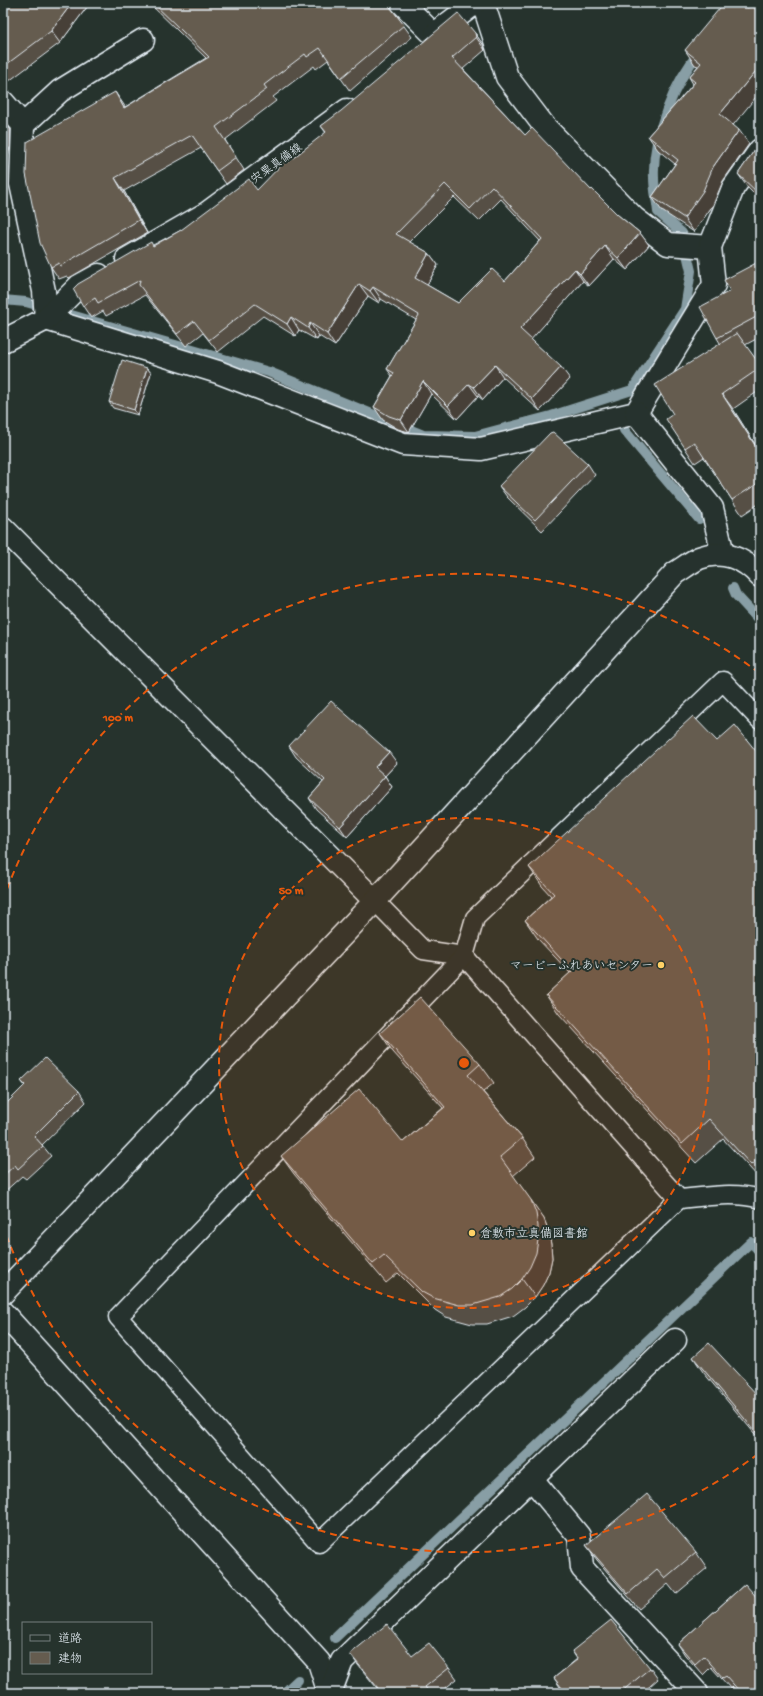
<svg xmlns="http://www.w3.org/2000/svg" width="763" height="1696" viewBox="0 0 763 1696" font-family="'Gochi Hand','Klee One',sans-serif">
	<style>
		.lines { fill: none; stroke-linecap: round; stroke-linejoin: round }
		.stream { stroke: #889ea5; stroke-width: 10 }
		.service-casing { stroke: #e8f1f8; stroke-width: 21 }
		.minor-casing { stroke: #e8f1f8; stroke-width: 25 }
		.tertiary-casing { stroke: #e8f1f8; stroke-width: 25 }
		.secondary-casing { stroke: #e8f1f8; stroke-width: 25 }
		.service { stroke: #26332d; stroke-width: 18 }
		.minor { stroke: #26332d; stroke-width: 22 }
		.tertiary { stroke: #26332d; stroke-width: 22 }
		.secondary { stroke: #26332d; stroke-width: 22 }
		.wall { fill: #574f44; stroke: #e8f1f8; fill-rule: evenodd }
		.shaded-wall { fill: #474037; stroke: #e8f1f8 }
		.building { fill: #655c4f; stroke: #e8f1f8; fill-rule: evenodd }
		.ring { fill: none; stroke: #e8590c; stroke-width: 2; stroke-dasharray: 7 5 }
		.poi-dot { fill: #ffd166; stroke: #26332d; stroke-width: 1.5 }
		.labels { text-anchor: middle; stroke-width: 4; stroke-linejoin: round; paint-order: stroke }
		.street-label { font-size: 12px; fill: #e8f1f8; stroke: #26332d }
		.poi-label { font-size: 12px; fill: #e8f1f8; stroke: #26332d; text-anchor: end }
		.centre { fill: #e8590c; stroke: #26332d; stroke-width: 2 }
		.ring-label { font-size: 12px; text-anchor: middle; font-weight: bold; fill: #e8590c; stroke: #26332d; stroke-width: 4; stroke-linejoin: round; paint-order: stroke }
	</style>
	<rect width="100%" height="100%" fill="#26332d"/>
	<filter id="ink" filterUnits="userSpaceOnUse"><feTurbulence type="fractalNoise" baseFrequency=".025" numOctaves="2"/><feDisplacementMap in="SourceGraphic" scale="8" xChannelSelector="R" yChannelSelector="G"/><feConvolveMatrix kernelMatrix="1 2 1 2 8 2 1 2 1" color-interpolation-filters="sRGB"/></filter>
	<g filter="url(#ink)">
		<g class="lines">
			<!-- stream -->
			<g class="stream">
				<path d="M3,300L26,302L269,372L423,435L475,436L551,416L632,390L685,309L691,271L682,233L658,212C657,201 654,190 654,178C652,136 674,82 701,50"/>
				<polyline points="624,430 699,519"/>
				<polyline points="733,588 736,595 760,621"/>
				<polyline points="335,1638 751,1242 760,1252"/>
				<polyline points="284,1693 298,1680"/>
			</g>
			<!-- service casing -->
			<g class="service-casing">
				<g id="service">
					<path d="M375,901L423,950L464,956L679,1199C705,1197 735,1191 760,1199"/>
					<polyline points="679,1199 319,1543 118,1317 464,956 475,918 723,681 760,720"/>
				</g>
			</g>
			<!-- minor casing -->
			<g class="minor-casing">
				<g id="minor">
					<polyline points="402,3 434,35"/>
					<polyline points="483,3 507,77 545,127 634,218 668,244 710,247"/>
					<polyline points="3,102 23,125 21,184 44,291 46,319 218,372 403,444 481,449 636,413 714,285 710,247 733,188 760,150"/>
					<polyline points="23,125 60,91 143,40"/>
					<polyline points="636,413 712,508 723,554"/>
					<polyline points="3,528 375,901"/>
					<polyline points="3,1313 319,1662 329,1693"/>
					<polyline points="532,1479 579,1536 582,1568 697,1693"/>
					<polyline points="330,1693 342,1661 675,1340"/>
				</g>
			</g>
			<!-- tertiary casing -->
			<g class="tertiary-casing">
				<path id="tertiary" d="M3,1293L375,901L675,573C683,568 691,562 699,558C722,549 744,558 760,576"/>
			</g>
			<!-- secondary casing -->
			<g class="secondary-casing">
				<g id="secondary">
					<polyline points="436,33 475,3"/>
					<polyline points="127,259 207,213 347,110"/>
					<polyline points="3,341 46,319 79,286 99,275"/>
				</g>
			</g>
			<!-- service -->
			<use href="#service" class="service"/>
			<!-- minor -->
			<use href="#minor" class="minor"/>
			<!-- tertiary -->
			<use href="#tertiary" class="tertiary"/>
			<!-- secondary -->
			<use href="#secondary" class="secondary"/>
		</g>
		<!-- wall -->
		<g class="wall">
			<polygon points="3,3 90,3 60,43 9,81 3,72"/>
			<polygon points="149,3 390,3 389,5 412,37 350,91 328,60 316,69 314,66 273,97 276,101 225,140 244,170 226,184 201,148 124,191 147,233 69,278 67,276 59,279 51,267 125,107 206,58"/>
			<polygon points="748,8 733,125 749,144 723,181 713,205 694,232 662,211 652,197 675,164 658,150 648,136 693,84 689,77 698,66 695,65 685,50"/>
			<path d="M475,33L484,46L485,50L463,69L525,135L591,190L618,215L640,233L649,245L627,270L614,259L589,286L583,281L531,339L570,379L540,411L503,377L483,400L478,396L457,419L431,394L409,432L398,429L383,420L374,407L392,376L387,369L416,320L381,299L379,303L368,296L335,346L319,336L317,340L299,330L295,336L263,316L218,352L203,333L186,346L145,295L106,316L103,311L91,318L83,306L153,245L257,190L288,162L326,133L321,126ZM454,197L479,221L501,199L540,241L505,281L458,303L427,285L438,265L429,253L409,242Z"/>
			<polygon points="3,121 10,129 10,147 7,157 3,156"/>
			<polygon points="760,142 760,200 748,188 738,174"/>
			<polygon points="760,261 760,337 745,345 760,365 760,390 733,409 760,452 760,503 742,515 732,500 704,457 695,463 685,448 720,343 717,338 730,291"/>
			<polygon points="147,368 151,373 138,415 113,408 109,402"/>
			<polygon points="588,464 595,475 542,531 507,497 499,486"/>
			<polygon points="717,741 760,756 760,1179 723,1139 696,1163 559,1014 546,995 570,973 538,939 525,920 551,896 542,886 529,867"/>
			<polygon points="289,746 397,763 385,776 392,787 347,837 316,809 309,798 323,782 296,757"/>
			<polygon points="380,1033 480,1064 494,1083 483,1092 522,1138 535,1157 513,1176 544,1219 549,1232 551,1245 552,1258 549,1272 543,1285 535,1297 525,1307 513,1316 487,1324 472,1324 446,1317 435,1310 398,1273 386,1283 294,1174 281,1156 403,1142 443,1108 393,1052"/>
			<polygon points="21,1081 79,1091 86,1102 42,1145 51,1156 26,1179 22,1176 3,1193 3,1107 25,1086"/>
			<polygon points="693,1357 760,1398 760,1440 703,1372"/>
			<polygon points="586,1545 696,1552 707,1568 676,1594 668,1584 639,1609 597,1560"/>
			<polygon points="745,1584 760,1693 739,1693 733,1687 731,1689 711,1667 703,1675 685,1655 678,1644"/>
			<polygon points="572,1651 650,1668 658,1679 642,1693 564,1693 554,1678 577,1659"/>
			<polygon points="350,1654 412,1656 449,1668 457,1679 439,1693 381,1693 358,1665"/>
		</g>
		<!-- shaded-wall -->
		<g class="shaded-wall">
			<polygon points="72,3 90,3 60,43 51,31"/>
			<polygon points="475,33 484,46 485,50 476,37"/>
			<polygon points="760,66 760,92 730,129 720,114"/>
			<polygon points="115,92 124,105 133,120 124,108"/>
			<polygon points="6,124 10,129 10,147 7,157 3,151"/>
			<polygon points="739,130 749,144 723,181 713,205 694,232 684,218 713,167"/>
			<polygon points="115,178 124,191 147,233 139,220"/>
			<polygon points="640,233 649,245 627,270 618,258"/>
			<polygon points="605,246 614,259 589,286 580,274"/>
			<polygon points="429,253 438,265 424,290 415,278"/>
			<polygon points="575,269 583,281 529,342 520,329"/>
			<polygon points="359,284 368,296 335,346 327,334"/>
			<polygon points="373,287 381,299 379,303 370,291"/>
			<polygon points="291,317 299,330 295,336 287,324"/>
			<polygon points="310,323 319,336 317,340 308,328"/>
			<polygon points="495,365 503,377 483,400 474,387"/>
			<polygon points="561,367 570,379 540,411 532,399"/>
			<polygon points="147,368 151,373 138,415 134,410"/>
			<polygon points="423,381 431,394 409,432 401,420"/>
			<polygon points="469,384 478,396 457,419 448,406"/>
			<polygon points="722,394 733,409 760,452 760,453"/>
			<polygon points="389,752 397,763 383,778 375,767"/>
			<polygon points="385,776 392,787 347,837 340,827"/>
			<polygon points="531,1200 544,1219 549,1232 551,1245 552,1258 549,1272 543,1285 535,1297 522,1279"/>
		</g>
		<!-- building -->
		<g class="building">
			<polygon points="3,3 72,3 51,31 3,67"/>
			<polygon points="153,3 387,3 404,25 341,78 320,48 307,57 305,54 264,85 267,89 216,127 236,157 217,171 192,135 115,178 139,220 60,266 59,263 51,267 40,243 26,174 27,142 115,92 124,108 209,57"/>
			<polygon points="724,3 741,3 748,8 752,3 760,3 760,66 720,114 739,130 713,167 703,191 684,218 652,197 678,160 648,136 695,82 689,77 701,63 685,50"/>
			<path d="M458,13L475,33L476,37L452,58L525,135L532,128L591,190L592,189L618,215L640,233L618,258L605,246L580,274L575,269L520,329L561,367L532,399L495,365L474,387L469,384L448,406L423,381L401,420L389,416L374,407L394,373L387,369L419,315L373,287L370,291L359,284L327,334L310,323L308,328L291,317L287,324L255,304L209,340L194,321L177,334L139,285L140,280L98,303L95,298L83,306L73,289L78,284L151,242L153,246L181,230L249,179L257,190L286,160L288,162L326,132L321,126L341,111ZM445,184L470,209L492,186L542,239L505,281L492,269L458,303L415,278L429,253L396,234Z"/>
			<polygon points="3,121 6,124 6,141 3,151"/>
			<polygon points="760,142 760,195 738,174"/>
			<polygon points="760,261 760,315 717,338 700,307 730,291 724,280"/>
			<polygon points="737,333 760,365 760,368 722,394 760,453 760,482 732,500 694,442 685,448 666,419 673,414 655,385"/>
			<polygon points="122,360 147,368 134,410 109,402"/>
			<polygon points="553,432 588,464 535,520 499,486 550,433"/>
			<polygon points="331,701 389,752 375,767 385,776 340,827 309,798 325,780 289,746"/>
			<polygon points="693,716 717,741 735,725 760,756 760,1157 751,1165 709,1119 682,1144 546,995 572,971 525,920 554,894 529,867"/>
			<polygon points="420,997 480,1064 468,1075 522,1138 500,1157 531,1200 536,1213 538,1226 538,1240 536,1253 530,1267 522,1279 512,1289 500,1297 473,1305 459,1305 433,1298 422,1292 384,1255 373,1264 281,1156 359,1089 403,1142 445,1107 380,1033"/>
			<polygon points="45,1058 79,1091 34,1136 43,1146 18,1169 15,1165 3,1176 3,1107 25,1085 21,1081"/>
			<polygon points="709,1343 760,1398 760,1437 693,1357"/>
			<polygon points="647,1494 696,1552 665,1578 657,1569 628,1594 586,1545"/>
			<polygon points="745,1584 760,1601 760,1693 741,1693 726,1676 723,1678 704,1656 695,1664 678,1644"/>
			<polygon points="611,1620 650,1668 620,1693 566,1693 554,1678 578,1659 572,1651"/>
			<polygon points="387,1624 412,1656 429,1643 449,1668 425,1687 430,1693 382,1693 350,1654"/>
		</g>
	</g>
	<!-- distance rings -->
	<circle cx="464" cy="1063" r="245" fill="#e8590c" fill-opacity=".12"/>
	<g class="ring">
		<circle cx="464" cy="1063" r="245"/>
		<path d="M758 1454A489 489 0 0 1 3 1226M3 900A489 489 0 0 1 758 672"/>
	</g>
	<!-- markers -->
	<g class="poi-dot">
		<circle cx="661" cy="965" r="4"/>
		<circle cx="472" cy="1233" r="4"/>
	</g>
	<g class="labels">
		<!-- street labels -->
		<g class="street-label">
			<text transform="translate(276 163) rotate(-36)" y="4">宍粟真備線</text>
		</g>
		<!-- poi labels -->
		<g class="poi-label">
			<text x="653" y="969">マービーふれあいセンター</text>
			<text x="480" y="1237" text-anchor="start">倉敷市立真備図書館</text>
		</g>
	</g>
	<circle cx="464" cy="1063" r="6" class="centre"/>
	<g class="ring-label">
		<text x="118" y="721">100 m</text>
		<text x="291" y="894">50 m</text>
	</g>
	<!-- margin -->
	<rect width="763" height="1696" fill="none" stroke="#26332d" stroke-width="16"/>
	<rect x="8" y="8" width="747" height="1680" fill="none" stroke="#e8f1f8" stroke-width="1.5" filter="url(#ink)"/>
	<!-- legend -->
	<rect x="22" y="1622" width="130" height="52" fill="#26332d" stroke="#747f7e"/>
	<rect x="30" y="1635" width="20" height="6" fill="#26332d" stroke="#747f7e"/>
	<text x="58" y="1642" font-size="12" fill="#e8f1f8">道路</text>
	<rect x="30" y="1652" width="20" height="12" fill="#655c4f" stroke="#747f7e"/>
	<text x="58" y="1662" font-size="12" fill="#e8f1f8">建物</text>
</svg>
